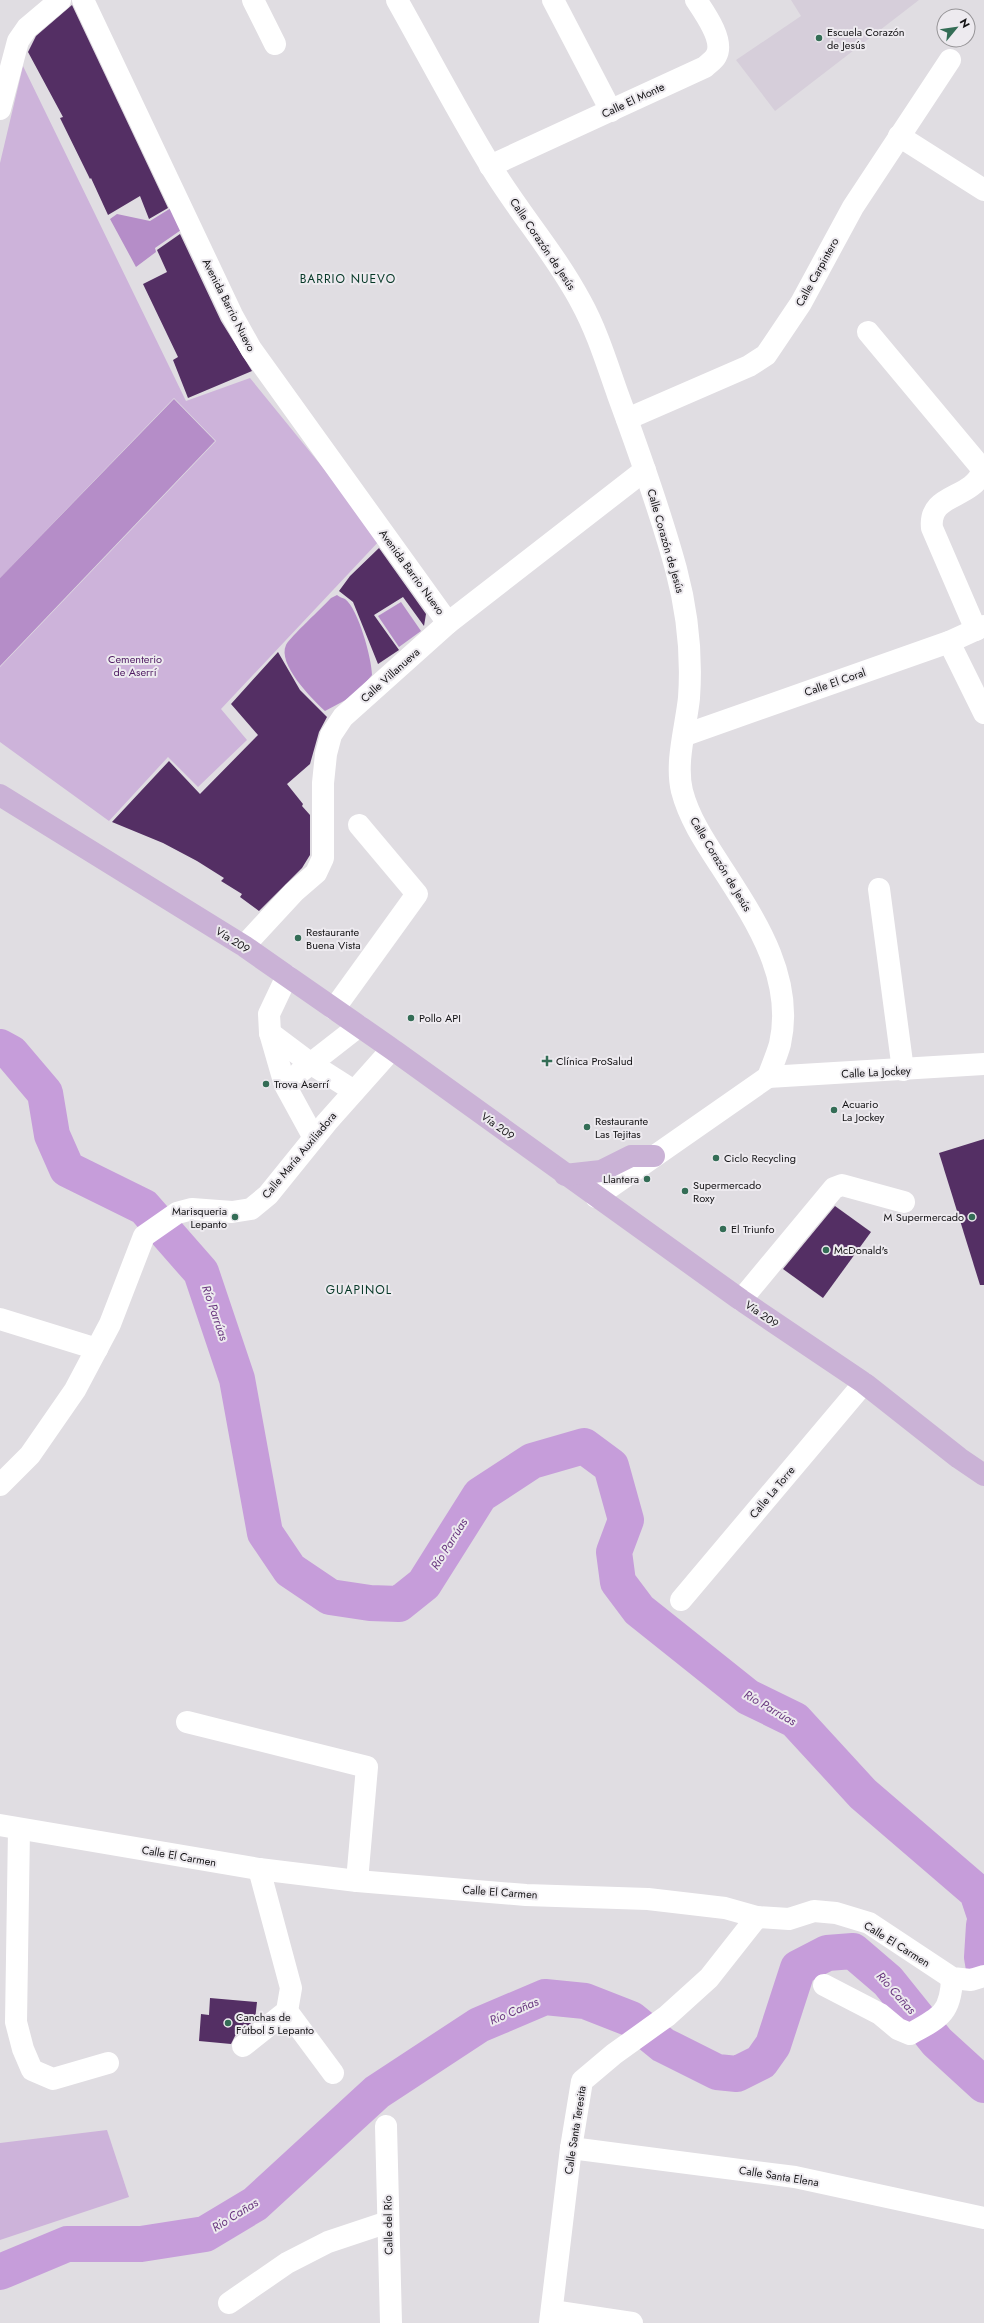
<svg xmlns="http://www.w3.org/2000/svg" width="984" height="2323" viewBox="0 0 984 2323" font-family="Jost,sans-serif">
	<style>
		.built { fill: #d6ceda }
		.green { fill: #cdb3da }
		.forest { fill: #b58dc8 }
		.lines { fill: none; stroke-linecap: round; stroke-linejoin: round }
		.river { stroke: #c69dda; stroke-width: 36 }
		.building { fill: #542f64 }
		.minor { stroke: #fff; stroke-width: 22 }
		.major { stroke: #cab2d6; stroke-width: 22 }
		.poi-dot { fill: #346d56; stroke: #edeaef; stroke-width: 1.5 }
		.labels { text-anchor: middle; stroke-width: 4; stroke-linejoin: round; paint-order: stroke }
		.poi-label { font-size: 11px; fill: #131214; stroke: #edeaef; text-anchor: start }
		.street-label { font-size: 11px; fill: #131214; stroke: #edeaef }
		.park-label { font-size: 11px; fill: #4f1c63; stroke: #edeaef }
		.neighbourhood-label { font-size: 12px; letter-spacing: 1px; fill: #063827; stroke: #edeaef }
		.water-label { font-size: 12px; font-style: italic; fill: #68367e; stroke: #edeaef }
	</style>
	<rect width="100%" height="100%" fill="#e0dde2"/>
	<!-- built -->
	<polygon class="built" points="791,0 919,0 775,111 736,60 801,16"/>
	<!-- green -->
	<g class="green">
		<polygon points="23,66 186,401 250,378 381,539 221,709 247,740 198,787 168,757 109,821 0,742 0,667 216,441 174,398 0,578 0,163"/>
		<polygon points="107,2130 129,2197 0,2240 0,2143"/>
	</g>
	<!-- forest -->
	<g class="forest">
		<polygon points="171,208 181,230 155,248 156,252 136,267 110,219 117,214 150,221"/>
		<polygon points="174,399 215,441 0,666 0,578"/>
		<path d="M337,595C339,597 343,598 345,599C358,608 372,659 372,675L355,695L325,711C312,699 277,664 286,645C291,636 322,608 331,598Z"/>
		<polygon points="401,602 421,631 399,647 378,616"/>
	</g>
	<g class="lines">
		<!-- river -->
		<g class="river">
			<polyline points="0,1047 11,1053 45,1093 52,1135 67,1169 144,1207 201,1272 237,1379 265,1533 290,1570 330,1597 370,1603 399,1604 424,1584 480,1495 532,1461 584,1446 611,1466 626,1520 614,1552 618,1582 639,1610 748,1697 795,1720 863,1794 977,1892 984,1913"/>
			<polyline points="984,1925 982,1957 984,1969"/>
			<polyline points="0,2272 67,2244 141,2244 205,2234 255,2204 377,2092 479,2025 545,1997 585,2001 631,2019 663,2045 717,2072 737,2074 761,2062 773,2045 798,1968 827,1953 853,1951 888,1981 937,2042 984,2085"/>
		</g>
	</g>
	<!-- building -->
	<g class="building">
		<polygon points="72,5 168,208 149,219 140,196 108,215 91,178 90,179 60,118 63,117 28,52 36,36"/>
		<polygon points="180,234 221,321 252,371 188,398 173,360 178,357 143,284 167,272 157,250"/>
		<polygon points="379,548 426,614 424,626 403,597 374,615 399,650 378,664 353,602 339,591 350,576"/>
		<polygon points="278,652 300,690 327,717 319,732 310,764 287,784 303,804 302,806 310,815 310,855 302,868 259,911 240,897 242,894 221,881 224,878 197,861 163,843 112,822 169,761 200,794 258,735 231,704"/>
		<polygon points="984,1139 984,1285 980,1285 939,1153"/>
		<polygon points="835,1206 871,1232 823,1298 783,1269"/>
		<polygon points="210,1998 257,2002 255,2020 235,2036 231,2044 199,2041 201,2014 209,2015"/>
	</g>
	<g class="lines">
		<!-- minor -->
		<g class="minor">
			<polyline points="83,0 232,315 251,349 448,623"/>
			<polyline points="253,0 275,44"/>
			<path d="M397,0C428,55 457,111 490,165C518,212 555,253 581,302C597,331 607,364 618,395C639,452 660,510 676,569C687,610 692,655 689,698C686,727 675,762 682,791C689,818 705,842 720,865C754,918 795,977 780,1044C777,1055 772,1066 768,1077L596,1197"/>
			<polyline points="553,0 611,111"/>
			<polyline points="0,109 18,41 27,28 60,0"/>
			<polyline points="899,136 984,190"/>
			<path d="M490,166L705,67C708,64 714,60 716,56C725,41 704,12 696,0"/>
			<path d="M868,332L979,465L982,472C971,500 928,493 932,528L976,630"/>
			<polyline points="627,419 749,366 766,355 801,303 853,207 950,60"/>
			<polyline points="949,642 984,713"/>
			<polyline points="685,735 949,642 984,626"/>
			<polyline points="879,889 903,1070"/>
			<polyline points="244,946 294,892 316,873 323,858 323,783 326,754 331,735 343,717 448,623 645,470"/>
			<polyline points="287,976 269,1014 270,1033 285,1085 314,1138"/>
			<polyline points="334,1009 417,894 359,825"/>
			<polyline points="270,1033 310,1063 354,1091"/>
			<polyline points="300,1072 359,1026"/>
			<polyline points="768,1077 984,1064"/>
			<polyline points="741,1300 834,1188 842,1185 904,1202"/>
			<polyline points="0,1319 97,1349"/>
			<polyline points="0,1485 30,1455 75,1390 110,1324 144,1236 177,1213 192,1209 232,1212 251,1209 268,1195 327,1122 392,1049"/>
			<polyline points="681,1600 864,1383"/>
			<polyline points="187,1722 367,1767 357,1881"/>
			<polyline points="0,1825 259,1869 357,1881 526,1895 648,1899 725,1908 757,1917 789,1919 814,1911 836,1913 869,1923 952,1978 971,1980 984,1976"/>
			<polyline points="19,1829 16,2022 23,2049 32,2070 53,2079 108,2063"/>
			<path d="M824,1985L880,2014L898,2029L910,2034C939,2018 951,2014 952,1978"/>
			<polyline points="287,2011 333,2073"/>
			<polyline points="243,2046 287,2011 291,1988 259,1869"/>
			<polyline points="386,2126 391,2323"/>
			<polyline points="571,2148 795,2177 984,2218"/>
			<polyline points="229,2303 287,2263 328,2242 388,2222"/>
			<polyline points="552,2311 632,2323"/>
			<polyline points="550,2323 571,2148 582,2081 614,2054 667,2016 709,1978 757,1917"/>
		</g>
		<!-- major -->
		<g class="major">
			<polyline points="0,795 244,946 287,976 392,1049 741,1300 864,1383 959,1458 984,1475"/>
			<polyline points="565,1175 601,1171 631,1156 654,1156"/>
		</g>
	</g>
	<!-- markers -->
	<g class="poi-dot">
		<circle cx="819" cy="38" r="4"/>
		<circle cx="298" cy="938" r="4"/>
		<circle cx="411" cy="1018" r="4"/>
		<path d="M545 1055h4v4h4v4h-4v4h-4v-4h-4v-4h4z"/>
		<circle cx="266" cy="1084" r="4"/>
		<circle cx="834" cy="1110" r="4"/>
		<circle cx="587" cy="1127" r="4"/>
		<circle cx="716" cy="1158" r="4"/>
		<circle cx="647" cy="1179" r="4"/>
		<circle cx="685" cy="1191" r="4"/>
		<circle cx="235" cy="1217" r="4"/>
		<circle cx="972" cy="1217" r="4"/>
		<circle cx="723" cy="1229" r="4"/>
		<circle cx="826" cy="1250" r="4"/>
		<circle cx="228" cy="2023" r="4"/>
	</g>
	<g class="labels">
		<!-- poi labels -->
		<g class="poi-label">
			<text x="827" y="36">Escuela Corazón<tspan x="827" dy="13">de Jesús</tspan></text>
			<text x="306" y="936">Restaurante<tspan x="306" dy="13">Buena Vista</tspan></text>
			<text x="419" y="1022">Pollo API</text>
			<text x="556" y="1065">Clínica ProSalud</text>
			<text x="274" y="1088">Trova Aserrí</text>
			<text x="842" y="1108">Acuario<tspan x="842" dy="13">La Jockey</tspan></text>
			<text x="595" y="1125">Restaurante<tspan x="595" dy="13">Las Tejitas</tspan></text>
			<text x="724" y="1162">Ciclo Recycling</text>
			<text x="639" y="1183" text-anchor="end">Llantera</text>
			<text x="693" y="1189">Supermercado<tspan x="693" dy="13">Roxy</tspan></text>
			<text x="227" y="1215" text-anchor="end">Marisqueria<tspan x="227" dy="13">Lepanto</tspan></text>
			<text x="964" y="1221" text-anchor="end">M Supermercado</text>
			<text x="731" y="1233">El Triunfo</text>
			<text x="834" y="1254">McDonald's</text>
			<text x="236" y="2021">Canchas de<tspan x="236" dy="13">Fútbol 5 Lepanto</tspan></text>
		</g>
		<!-- street labels -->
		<g class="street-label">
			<text transform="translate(633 100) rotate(-25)" y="4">Calle El Monte</text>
			<text transform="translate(543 244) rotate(56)" y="4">Calle Corazón de Jesús</text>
			<text transform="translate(817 272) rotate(-61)" y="4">Calle Carpintero</text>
			<text transform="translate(229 305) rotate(63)" y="4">Avenida Barrio Nuevo</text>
			<text transform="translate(666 541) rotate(74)" y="4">Calle Corazón de Jesús</text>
			<text transform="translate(412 572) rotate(54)" y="4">Avenida Barrio Nuevo</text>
			<text transform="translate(390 675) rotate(-42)" y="4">Calle Villanueva</text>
			<text transform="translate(835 682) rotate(-19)" y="4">Calle El Coral</text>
			<text transform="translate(721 864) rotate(59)" y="4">Calle Corazón de Jesús</text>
			<text transform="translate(233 940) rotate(32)" y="4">Vía 209</text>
			<text transform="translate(876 1072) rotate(-3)" y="4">Calle La Jockey</text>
			<text transform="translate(498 1126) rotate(36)" y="4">Vía 209</text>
			<text transform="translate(299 1155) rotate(-50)" y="4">Calle María Auxiliadora</text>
			<text transform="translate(762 1314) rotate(35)" y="4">Vía 209</text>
			<text transform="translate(772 1492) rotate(-50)" y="4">Calle La Torre</text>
			<text transform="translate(179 1856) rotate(10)" y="4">Calle El Carmen</text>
			<text transform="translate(500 1892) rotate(4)" y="4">Calle El Carmen</text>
			<text transform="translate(897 1944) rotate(32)" y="4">Calle El Carmen</text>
			<text transform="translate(575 2130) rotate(-81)" y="4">Calle Santa Teresita</text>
			<text transform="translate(779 2176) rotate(9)" y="4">Calle Santa Elena</text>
			<text transform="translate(388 2225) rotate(-91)" y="4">Calle del Río</text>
		</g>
		<!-- park labels -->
		<g class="park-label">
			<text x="135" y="663">Cementerio<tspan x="135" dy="13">de Aserrí</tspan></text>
		</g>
		<!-- neighbourhood labels -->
		<g class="neighbourhood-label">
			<text x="348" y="283">BARRIO NUEVO</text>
			<text x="359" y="1294">GUAPINOL</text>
		</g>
		<!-- water labels -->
		<g class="water-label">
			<text transform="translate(215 1313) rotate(71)" y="4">Río Parrúas</text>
			<text transform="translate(449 1544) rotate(-58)" y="4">Río Parrúas</text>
			<text transform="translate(770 1708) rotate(30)" y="4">Río Parrúas</text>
			<text transform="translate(896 1993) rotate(48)" y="4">Río Cañas</text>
			<text transform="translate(514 2011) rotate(-23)" y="4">Río Cañas</text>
			<text transform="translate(235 2215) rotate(-32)" y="4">Río Cañas</text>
		</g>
	</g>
	<!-- north arrow -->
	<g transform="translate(956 28) rotate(61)"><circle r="19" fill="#edeaef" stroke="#969497"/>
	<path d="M0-3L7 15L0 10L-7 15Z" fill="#346d56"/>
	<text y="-6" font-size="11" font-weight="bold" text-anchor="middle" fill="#131214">N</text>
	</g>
</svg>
